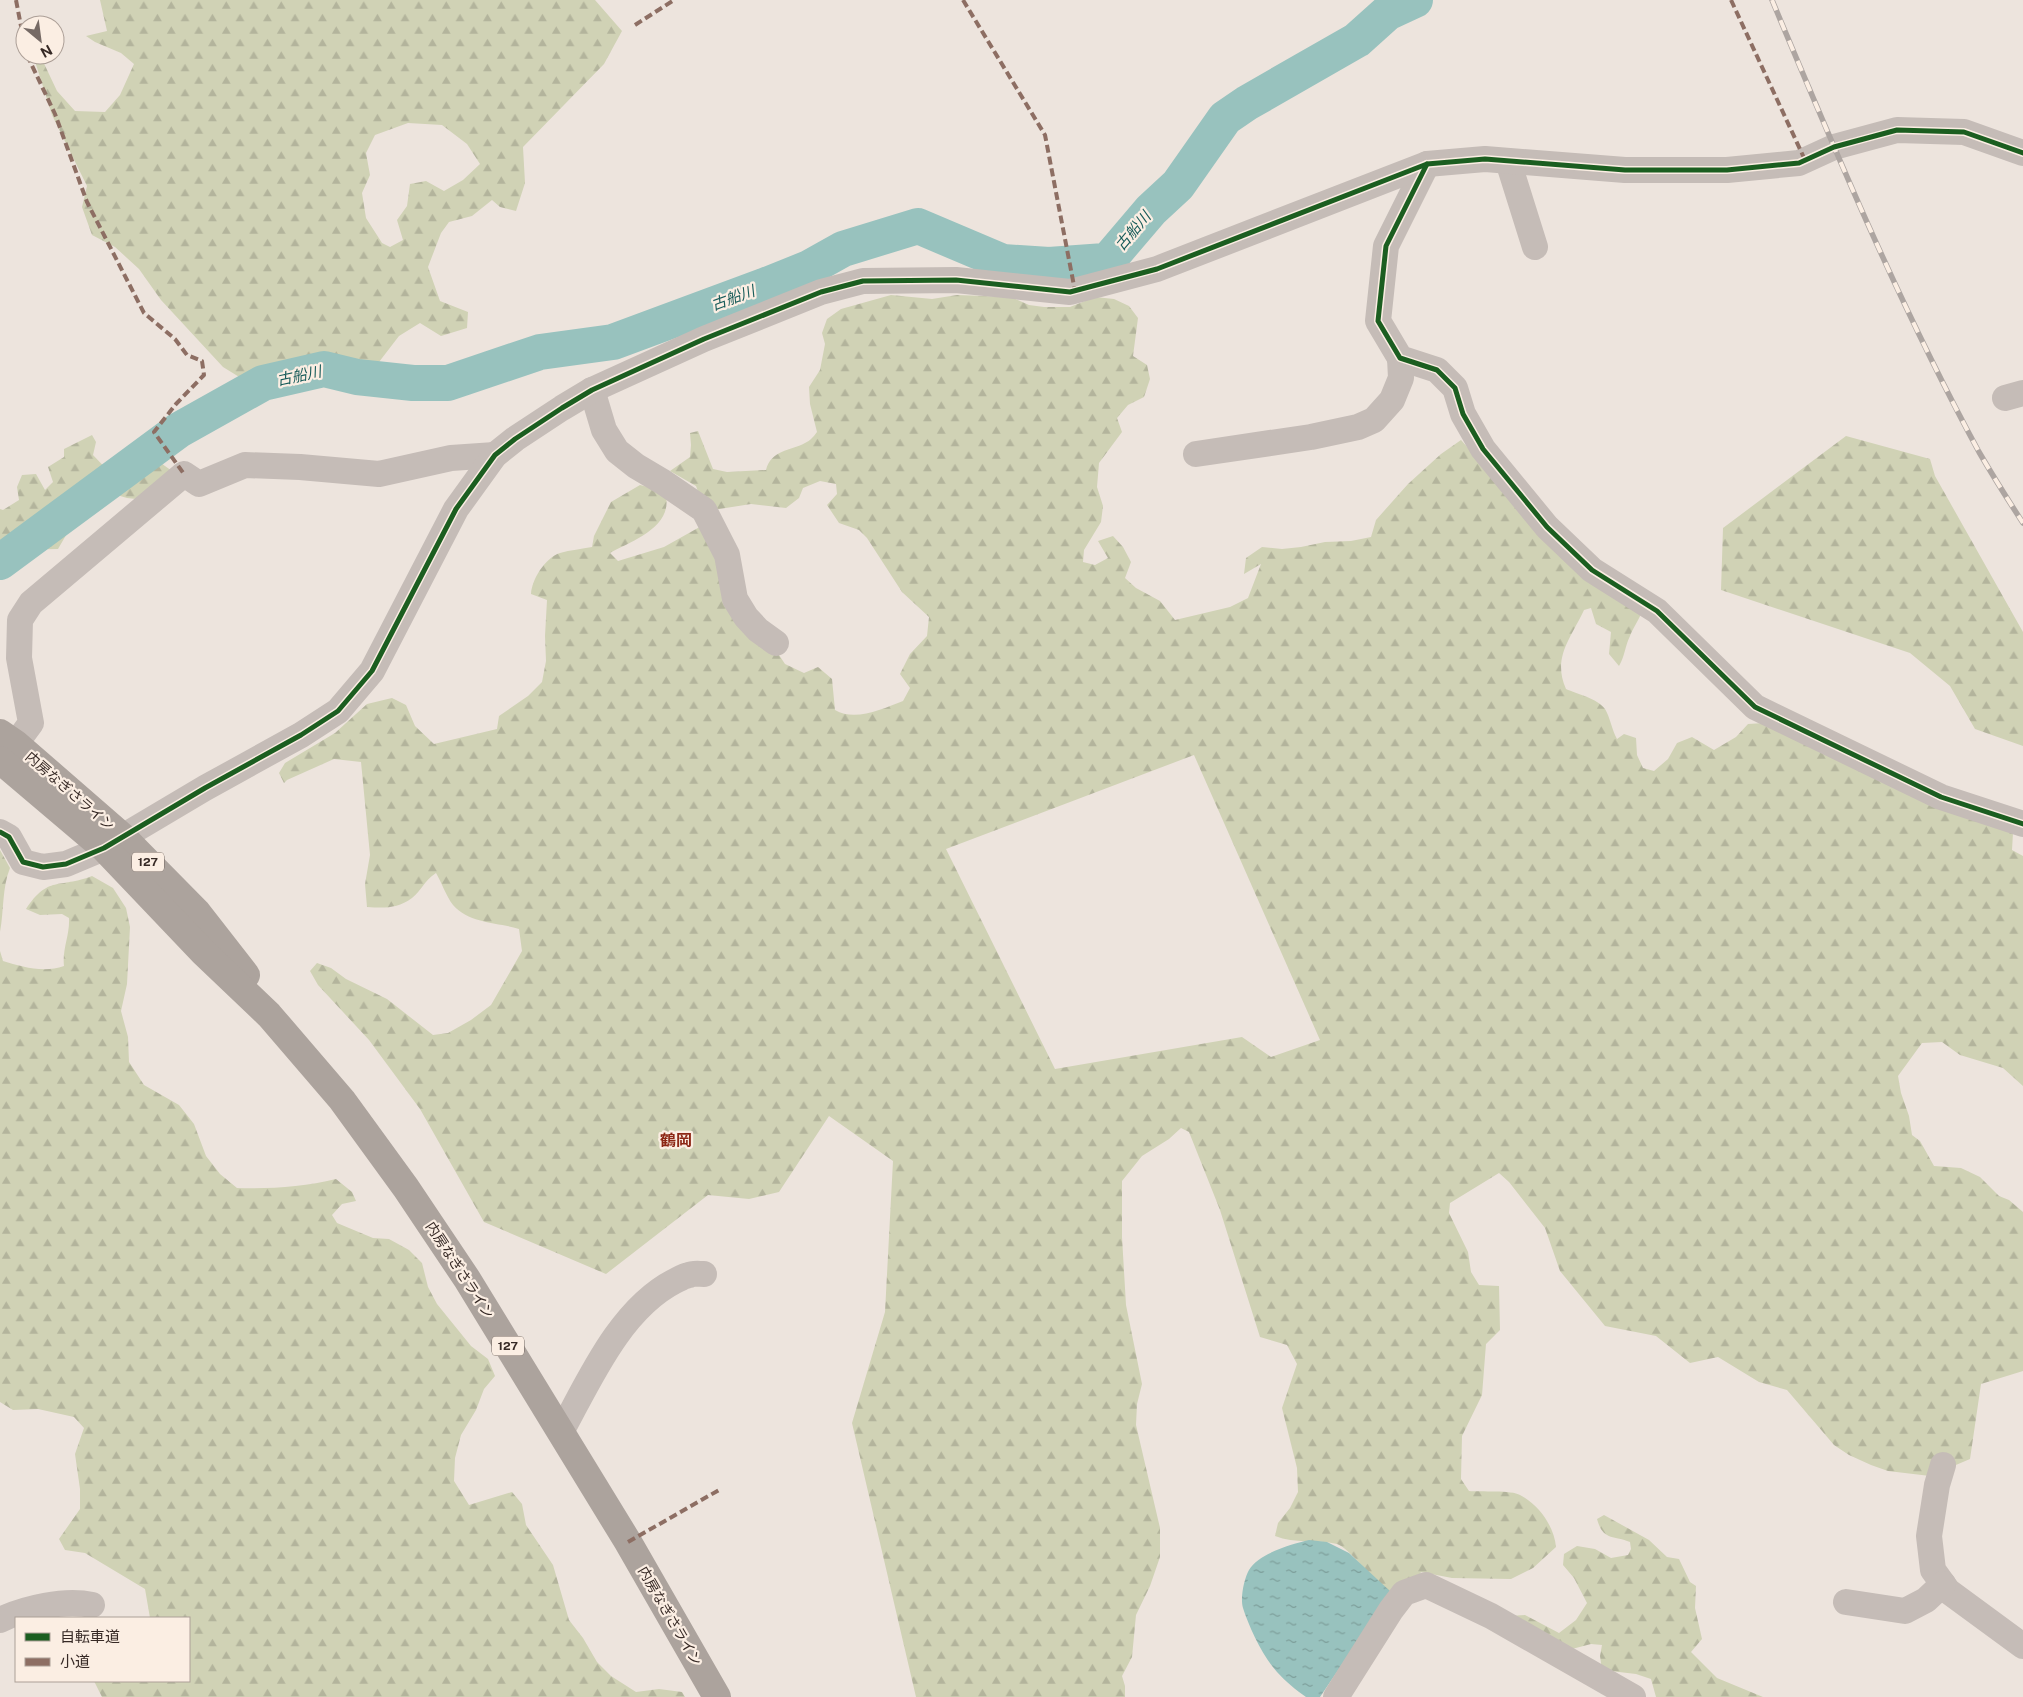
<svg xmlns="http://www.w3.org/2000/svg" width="2023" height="1697" viewBox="0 0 2023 1697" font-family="'Public Sans','Noto Sans JP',sans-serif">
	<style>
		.forest { fill: url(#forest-firs); fill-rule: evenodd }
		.water { fill: url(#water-ripples) }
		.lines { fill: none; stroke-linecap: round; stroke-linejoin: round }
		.river { stroke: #98c2be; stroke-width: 36 }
		.minor { stroke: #c5bcb7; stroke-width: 26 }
		.highway { stroke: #aca39d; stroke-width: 28 }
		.rail-casing { stroke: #ada5a1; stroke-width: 5.5 }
		.rail { stroke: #fbeee3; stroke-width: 4; stroke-dasharray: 11; stroke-linecap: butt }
		.quiet { stroke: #8d6e63; stroke-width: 4; stroke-dasharray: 8 4; stroke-linecap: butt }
		.cycleway-casing { stroke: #fbeee3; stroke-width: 8 }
		.cycleway { stroke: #1b5e20; stroke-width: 5 }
		.labels { text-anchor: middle; stroke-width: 4.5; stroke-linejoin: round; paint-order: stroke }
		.shield { fill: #fbeee3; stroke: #71645e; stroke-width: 1 }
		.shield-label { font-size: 12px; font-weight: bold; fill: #362925 }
		.street-label { font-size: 14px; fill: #362925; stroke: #fbeee3 }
		.water-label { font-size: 15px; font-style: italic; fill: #175b59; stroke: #fbeee3 }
		.quarter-label { font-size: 16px; font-weight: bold; fill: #8d2716; stroke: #fbeee3 }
	</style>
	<defs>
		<pattern id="forest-firs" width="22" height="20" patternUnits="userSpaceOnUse" patternTransform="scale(1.25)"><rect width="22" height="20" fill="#d0d2b5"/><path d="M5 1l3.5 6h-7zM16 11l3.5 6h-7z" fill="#b3b49c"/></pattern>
		<pattern id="water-ripples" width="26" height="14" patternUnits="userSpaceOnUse" patternTransform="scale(1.25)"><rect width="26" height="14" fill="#98c2be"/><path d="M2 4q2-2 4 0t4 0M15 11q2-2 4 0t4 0" fill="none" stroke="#7d9e9a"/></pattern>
	</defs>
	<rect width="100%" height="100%" fill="#ede4dd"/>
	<!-- forest -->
	<g class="forest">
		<path d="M100,0H595L622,31L604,64L523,147L525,183L516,211L500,207L492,200L472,216L449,222L441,233L428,267L440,301L468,312L467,328L441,336L420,323L399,336L379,362L356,381L317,385L297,376L264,377L249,383L223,367L161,300L139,269L115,247L92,235L82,207L87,186L52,115L33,55H40L57,91L75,111L105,112L120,95L134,64L121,53L95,42L86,36L107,31ZM408,123L442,125L467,144L480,164L463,180L444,191L426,181L410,184L407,206L397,220L403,240L390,247L382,243L366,218L362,193L370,175L366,153L375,135Z"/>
		<path d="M891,295L932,299L957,295L1011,297L1029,305L1044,307H1070L1095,297L1114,299L1129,306L1138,318L1133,356L1147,365L1150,379L1144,397L1128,405L1117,418L1122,432L1099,463L1097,487L1103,506L1101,522L1084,550L1083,562L1095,565L1108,558L1098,541L1113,536L1123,547L1131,562L1125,578L1136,588L1160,601L1175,620L1230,607L1248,598L1261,564L1244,574L1246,558L1262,547L1282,549L1301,547L1325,542L1351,541L1371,537L1376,520L1408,484L1441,454L1461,440L1485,467L1643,607C1641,618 1634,625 1630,636C1625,646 1625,656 1619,666L1609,654L1611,632L1596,624L1591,608L1584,610C1571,638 1552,658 1566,689C1577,694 1597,698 1605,709C1610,717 1612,730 1617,739L1624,734L1636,738L1637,755L1643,768L1654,771L1668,759L1677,743L1692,737L1714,750L1736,737L1748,724L1764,723L2013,833L2012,850L2023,856V1086L2003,1068L1960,1055L1942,1042L1922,1043L1898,1076L1901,1093L1909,1116L1912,1135L1920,1141L1934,1166L1961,1168L1980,1177L1999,1196L2009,1200L2023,1212V1371L1981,1384L1970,1459L1930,1476L1888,1471L1871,1465L1849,1455L1834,1445L1787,1390L1759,1382L1718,1357L1690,1363L1656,1336L1605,1326L1560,1271L1545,1228L1509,1182L1499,1173L1450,1203L1449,1213L1468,1252L1471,1272L1479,1285L1499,1286L1500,1330L1486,1344L1482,1395L1462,1436L1461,1479L1469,1491C1480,1492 1512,1490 1520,1495C1539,1505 1554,1526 1556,1547L1533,1568L1511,1579L1452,1578L1421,1572L1414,1586L1386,1593C1377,1583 1348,1547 1337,1544C1316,1539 1295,1544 1275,1536L1278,1523L1290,1508L1298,1492L1297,1468L1282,1408L1297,1364L1287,1345L1260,1337L1220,1210L1189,1132L1181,1128L1169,1139L1142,1156L1122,1181V1237L1126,1305L1142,1384L1137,1404L1136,1425L1160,1528V1557L1150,1586L1136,1615L1132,1657L1122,1676L1125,1686V1697H916L852,1423L885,1312L893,1161L829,1116L779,1192L749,1199L708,1195L606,1274L484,1222L420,1109L369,1040L318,985L310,971L317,963L331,968L346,979L387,999L433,1035L448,1033L471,1020L491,1005L522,951L519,929C497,922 470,924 453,905C446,896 442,883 436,873C423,882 422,890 412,898C397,909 384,908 367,907L365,884L370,855L361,762L334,759L287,780L284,783L279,773L285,763L335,733L367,704L392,698L406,705L415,726L434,744L497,729L499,716L528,696L542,682L546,661L545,636L547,600L531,594C532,579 545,558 560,553C570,550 582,549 592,547L594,536L611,502L640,485L656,489L666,496C672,528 631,541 610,553L618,561L664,547L705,524L771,643L785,664L804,673L818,667L832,679L835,710C855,722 882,709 903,701L910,688L900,674L910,654L927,636L929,617L902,592L867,538L859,530L839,523L827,505L837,494L836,484L820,481L803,488L799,498L786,508L751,504L713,510L701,500L696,486L670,471L690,457L691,445L690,433L698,431L713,469L727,472L766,470C771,450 790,451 805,443C810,441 814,436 817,432L810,404L809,387L820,370L825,344L822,333L827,319L841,309ZM1194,755L1320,1040L1271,1057L1242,1037L1055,1069L946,849Z"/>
		<polygon points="92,435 96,442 93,455 114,477 124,483 138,469 158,461 172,471 145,500 127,498 110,493 76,518 58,549 12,550 0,563 0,509 3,510 19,500 17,487 22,475 36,474 45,490 53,482 48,467 64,457 64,449"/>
		<polygon points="1846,436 1930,459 1935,476 2023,632 2023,746 1975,729 1950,686 1910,653 1721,590 1723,528"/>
		<path d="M0,850L10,868C2,888 4,910 0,932Z"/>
		<path d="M92,876L113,888L126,908L130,927L127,984L121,1011L128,1037L129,1062L144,1085L179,1105L194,1124L206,1156L220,1174L237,1188C270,1189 304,1187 336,1179L352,1192L356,1201L342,1204L332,1215L337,1223L373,1238L389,1239L409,1250L422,1263L428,1287L437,1304L471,1346L488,1359L495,1376L484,1389L476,1410L461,1435L455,1458L454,1481L469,1505L512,1492L522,1504L526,1525L553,1565L569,1620L583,1638L597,1662L611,1676L636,1692L659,1689L682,1692L685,1697H102L94,1681H189V1618H150L145,1589L85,1553L65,1550L59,1539L80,1509V1489L75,1454L84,1428L74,1417L38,1409L13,1410L0,1402V951L3,961C22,967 44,973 64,966C62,949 70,935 69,918L62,914L40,915L26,909C49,875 58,889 92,876Z"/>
		<path d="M1604,1515L1649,1540L1667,1557L1679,1559L1690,1582L1696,1586L1695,1608L1702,1639L1691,1652L1717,1678L1763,1697H1656L1651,1679L1636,1674L1602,1670L1600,1656L1602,1645L1591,1644L1572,1649L1509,1616L1525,1615L1559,1633L1576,1620L1587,1603L1574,1578L1563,1565L1564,1554L1577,1546L1595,1549L1611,1558L1628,1555L1631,1549L1630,1542C1613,1535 1603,1541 1597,1519Z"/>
	</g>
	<!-- water -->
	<path class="water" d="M1309,1540L1327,1542L1349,1553L1391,1592L1320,1697H1306C1296,1690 1285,1681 1277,1672C1263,1657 1249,1627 1243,1608C1240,1598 1244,1579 1249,1570C1258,1554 1291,1544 1309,1540Z"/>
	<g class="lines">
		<!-- river -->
		<polyline class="river" points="0,562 179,430 263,383 324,369 357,377 413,383 448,383 540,352 613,342 764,286 809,268 843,249 918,226 1003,262 1049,265 1105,261 1111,257 1151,210 1178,185 1225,118 1247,103 1357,40 1387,13 1415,0"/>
		<!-- minor -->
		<g class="minor">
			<polyline points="1508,161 1535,247"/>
			<polyline points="1427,164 1386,246 1378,321 1400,358 1437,370 1455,388 1463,414 1483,449 1547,527 1592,570 1657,611 1755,707 1941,797 2023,824"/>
			<polyline points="592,390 604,430 617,451 636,466 663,482 704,510 727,555 735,599 746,617 758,630 776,643"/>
			<polyline points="2005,398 2023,393"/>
			<polyline points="1196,454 1311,437 1358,427 1374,420 1392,400 1401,378 1400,358"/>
			<polyline points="3,761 31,723 19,658 20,620 31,603 184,474 199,484 245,465 300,467 379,474 451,458 495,455"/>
			<polyline points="0,832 9,837 23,862 43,867 66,864 104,848 205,788 301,735 338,711 372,671 456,509 495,455 515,439 562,408 592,390 704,339 821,292 863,281 956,280 1070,292 1157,269 1427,164 1485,159 1625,170 1727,170 1799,163 1834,147 1897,130 1964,132 2023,153"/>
			<path d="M561,1432C589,1381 620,1309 675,1281C679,1279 684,1276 689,1275C693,1273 699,1274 704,1274"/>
			<polyline points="1943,1465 1937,1485 1929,1536 1933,1570 1948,1591 2023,1646"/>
			<polyline points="1846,1602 1905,1611 1926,1600 1943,1584"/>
			<path d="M0,1620C25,1608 65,1599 92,1605"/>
			<polyline points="1336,1697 1391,1610 1404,1593 1426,1585 1491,1616 1633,1697"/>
		</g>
		<!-- highway -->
		<g class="highway">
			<polyline points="0,733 16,744 123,837 197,912 246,975"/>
			<polyline points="0,760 104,848 203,952 269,1015 342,1100 406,1188 467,1279 628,1542 717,1697"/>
		</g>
		<!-- rail casing -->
		<g class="rail-casing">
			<path id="rail" d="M1772,0C1836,153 1900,306 1979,452C1993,476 2008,500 2023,523"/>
		</g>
		<!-- rail -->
		<use href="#rail" class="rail"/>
		<!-- quiet -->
		<g class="quiet">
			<polyline points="16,0 25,47"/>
			<polyline points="963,0 1045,135 1075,291"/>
			<polyline points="1731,0 1805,160"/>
			<polyline points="635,25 674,0"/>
			<polyline points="27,55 55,114 87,202 144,313 175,339 187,355 202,361 204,375 176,404 154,432 184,474"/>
			<polyline points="628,1542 719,1490"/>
		</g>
		<!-- cycleway casing -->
		<g class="cycleway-casing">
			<g id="cycleway">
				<polyline points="1427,164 1386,246 1378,321 1400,358 1437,370 1455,388 1463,414 1483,449 1547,527 1592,570 1657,611 1755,707 1941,797 2023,824"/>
				<polyline points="0,832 9,837 23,862 43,867 66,864 104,848 205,788 301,735 338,711 372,671 456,509 495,455 515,439 562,408 592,390 704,339 821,292 863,281 956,280 1070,292 1157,269 1427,164 1485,159 1625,170 1727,170 1799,163 1834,147 1897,130 1964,132 2023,153"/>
			</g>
		</g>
		<!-- cycleway -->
		<use href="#cycleway" class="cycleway"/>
	</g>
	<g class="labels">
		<!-- shield labels -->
		<g class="shield">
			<rect x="132" y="852.5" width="32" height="19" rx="4"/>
			<rect x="492" y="1336.5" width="32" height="19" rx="4"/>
		</g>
		<g class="shield-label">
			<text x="148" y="866">127</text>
			<text x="508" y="1350">127</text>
		</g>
		<!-- street labels -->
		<g class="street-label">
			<text transform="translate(70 791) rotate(41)" y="5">内房なぎさライン</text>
			<text transform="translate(460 1270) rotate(57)" y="5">内房なぎさライン</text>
			<text transform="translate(670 1616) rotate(60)" y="5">内房なぎさライン</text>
		</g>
		<!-- water labels -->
		<g class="water-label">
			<text transform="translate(1133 231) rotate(-50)" y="5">古船川</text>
			<text transform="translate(733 298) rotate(-20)" y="5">古船川</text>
			<text transform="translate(299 376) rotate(-12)" y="5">古船川</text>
		</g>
		<!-- quarter labels -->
		<g class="quarter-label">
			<text x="676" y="1146">鶴岡</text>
		</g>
	</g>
	<!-- legend -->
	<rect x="15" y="1617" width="175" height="65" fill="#fbeee3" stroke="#ac9f97"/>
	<rect x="25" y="1633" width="25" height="8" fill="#1b5e20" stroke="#ac9f97"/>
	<text x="60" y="1642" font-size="15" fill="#362925">自転車道</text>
	<rect x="25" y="1658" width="25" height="8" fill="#8d6e63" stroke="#ac9f97"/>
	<text x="60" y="1667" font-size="15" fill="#362925">小道</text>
	<!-- north arrow -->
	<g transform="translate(40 40) rotate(151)"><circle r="24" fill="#fbeee3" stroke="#ac9f97"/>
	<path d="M0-4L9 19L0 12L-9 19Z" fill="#766a65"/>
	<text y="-8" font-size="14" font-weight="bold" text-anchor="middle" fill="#362925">N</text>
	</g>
</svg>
